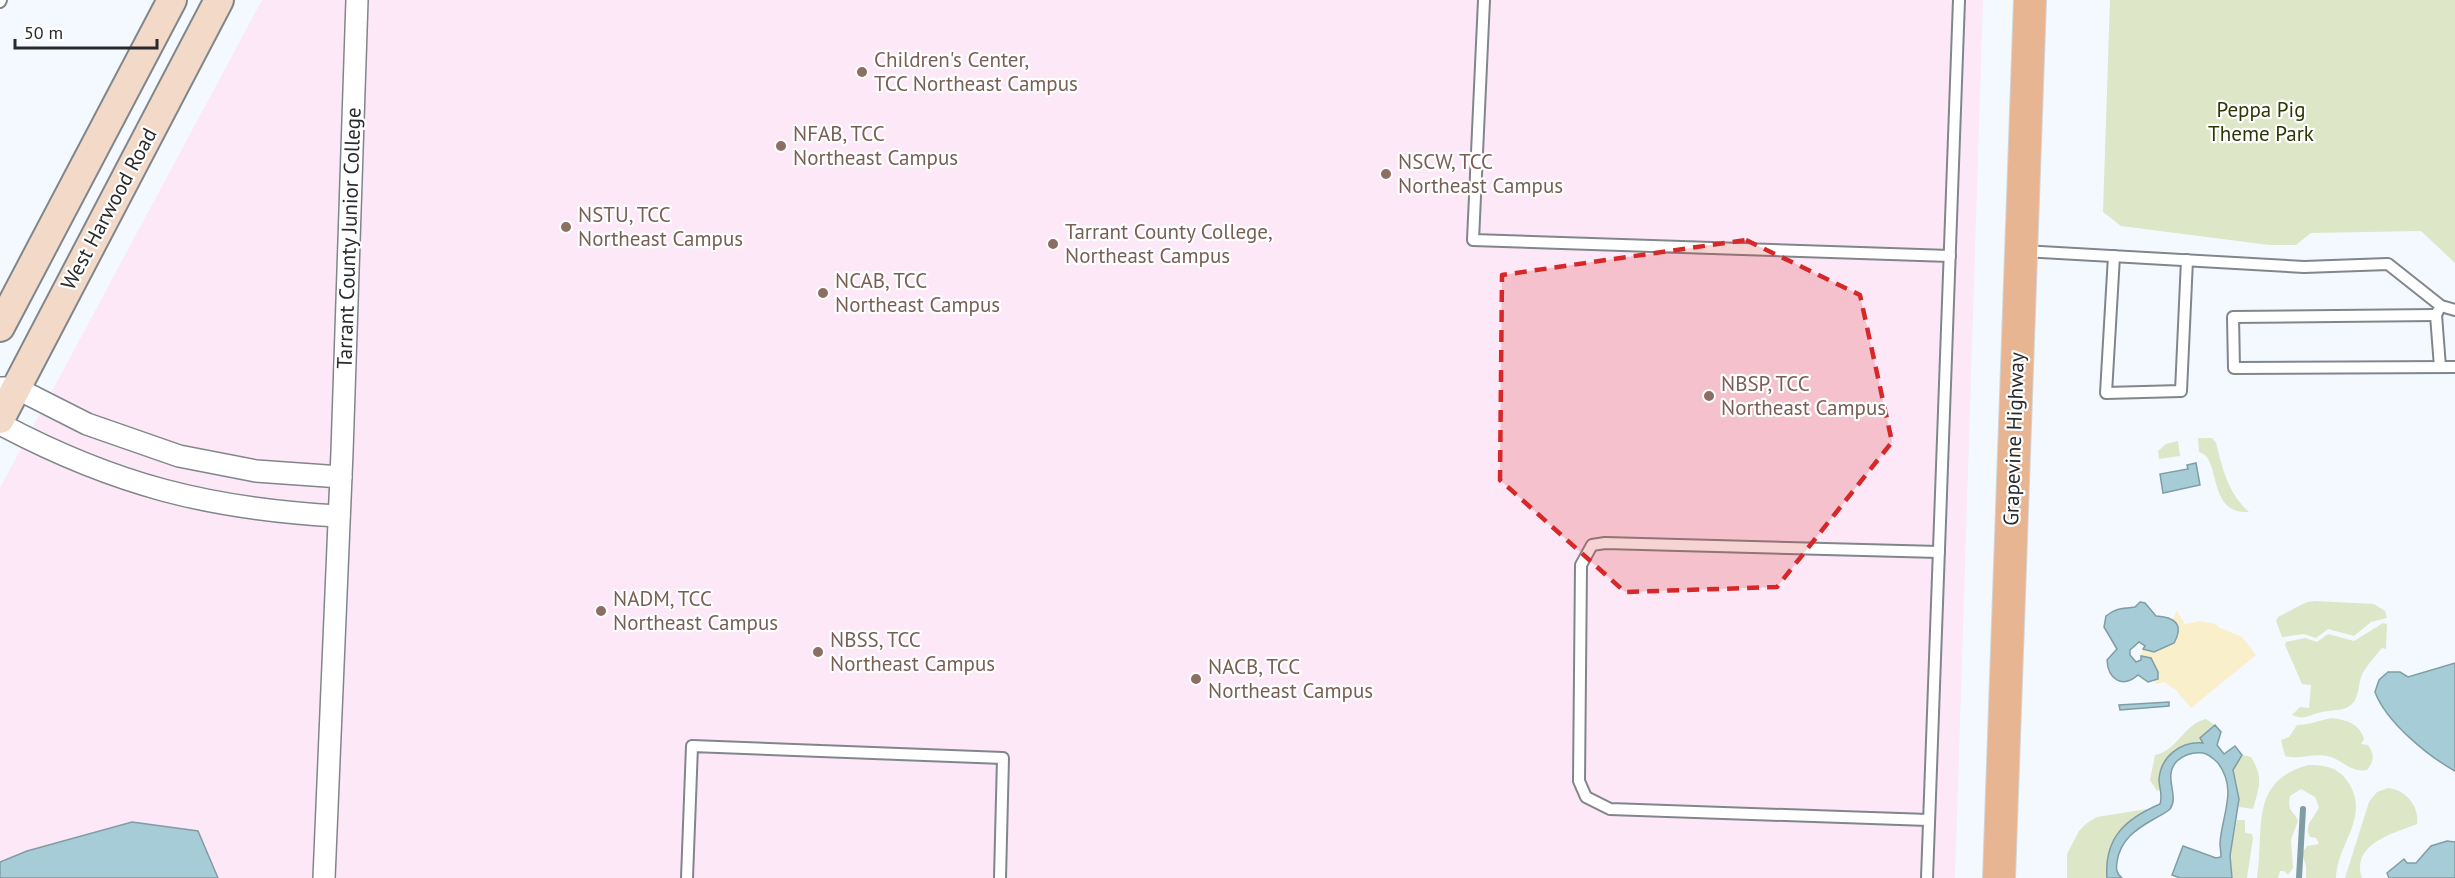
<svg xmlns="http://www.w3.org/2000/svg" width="2455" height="878" viewBox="0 0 2455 878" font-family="'PT Sans',sans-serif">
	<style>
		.education { fill: #fce8f7 }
		.green { fill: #dde6c7 }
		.sand { fill: #f9efca }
		.water { fill: #a6cdd7; stroke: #809ca4; stroke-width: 1.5 }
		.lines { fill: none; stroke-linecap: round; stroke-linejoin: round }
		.stream { stroke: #809ca4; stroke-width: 6 }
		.service-casing { stroke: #81868b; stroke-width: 14 }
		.minor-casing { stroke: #81868b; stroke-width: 24 }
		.secondary-casing { stroke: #81868b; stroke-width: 32 }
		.primary-casing { stroke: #d4d4d5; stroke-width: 34 }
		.service { stroke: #fff; stroke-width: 10 }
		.minor { stroke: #fff; stroke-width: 21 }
		.secondary { stroke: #f3dac8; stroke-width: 28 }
		.primary { stroke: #e7b591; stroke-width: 32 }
		.marked { fill: #d62828; fill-opacity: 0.2; stroke: #d62828; stroke-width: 4.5; stroke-dasharray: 12 8; stroke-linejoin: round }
		.education-dot { fill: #8d6e63; stroke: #fff; stroke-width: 2 }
		.labels { text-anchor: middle; stroke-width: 4.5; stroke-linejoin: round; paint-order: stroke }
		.education-label { font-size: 21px; fill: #785e54; stroke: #fff; text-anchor: start }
		.park-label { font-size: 21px; fill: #2d3703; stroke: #fff }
		.street-label { font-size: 21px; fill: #282a2c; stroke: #fff }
	</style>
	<rect width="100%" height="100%" fill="#f3f9ff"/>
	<!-- education -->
	<polygon class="education" points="262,0 1983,0 1955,878 0,878 0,488"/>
	<!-- green -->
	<g class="green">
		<polygon points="2110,0 2455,0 2455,263 2421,231 2311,233 2296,245 2269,245 2121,226 2103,212"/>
		<path d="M2198,438H2212L2216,443C2223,470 2228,493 2249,512C2206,515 2222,457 2199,452Z"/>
		<polygon points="2178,441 2180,456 2159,459 2158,451 2166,444"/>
		<polygon points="2315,601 2374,604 2385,611 2387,618 2371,622 2354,636 2328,629 2316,638 2304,634 2282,637 2276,621 2278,617 2307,602"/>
		<path d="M2383,623L2387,624L2386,649L2382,648C2376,655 2369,663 2364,671C2356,683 2362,701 2346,708C2338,711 2327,710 2318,713C2307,716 2304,720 2292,715L2300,707L2309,708L2311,685L2302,684L2285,645L2286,642L2305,638L2317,642L2328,634L2354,641Z"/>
		<path d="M2332,718C2347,720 2360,724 2364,739L2361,744L2368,745C2375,755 2374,761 2367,770C2350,773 2342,759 2327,756C2313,753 2298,760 2285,756L2281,740L2289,737L2297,725C2310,725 2320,720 2332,718Z"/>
		<path d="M2206,719L2215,725L2200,738L2204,743L2190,744L2174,750L2159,784L2161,789L2157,791L2150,780L2155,755C2177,751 2184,724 2206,719Z"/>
		<path d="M2242,755L2251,757C2264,778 2259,787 2253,809L2239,807L2237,785L2233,770Z"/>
		<path d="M2308,765C2325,765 2338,767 2348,782C2371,817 2337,843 2336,878H2306V866L2302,853L2307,846L2319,844L2316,838L2310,837C2303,825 2315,817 2319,807L2315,797L2301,789L2290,796C2287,813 2293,809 2298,821L2291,840L2293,868L2288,875L2284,871H2280L2278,878H2257C2265,829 2248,782 2308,765Z"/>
		<path d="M2388,788C2405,789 2420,807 2417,824C2392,834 2351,844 2362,878H2345L2369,802L2377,792Z"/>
		<path d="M2147,809C2118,827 2105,844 2107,878H2067V854L2079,831L2087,823L2097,817Z"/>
		<polygon points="2237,820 2245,820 2245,833 2252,834 2253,838 2247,878 2232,878 2230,856"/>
	</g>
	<!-- sand -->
	<polygon class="sand" points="2177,611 2185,624 2200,621 2216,624 2218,627 2242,637 2256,655 2191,708 2176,690 2164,682 2157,684 2153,682 2157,679 2151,658 2141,656 2143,649 2154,652 2178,630 2176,623 2172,620"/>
	<!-- water -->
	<g class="water">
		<polygon points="2196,463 2200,485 2163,493 2160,474 2188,469 2187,465"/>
		<path d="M2140,602L2145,603L2156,616C2173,617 2185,623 2174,643L2154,652L2143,649L2145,646L2139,642L2130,650V655L2136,662L2141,660V656L2151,658L2158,672V679L2148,682L2138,675C2122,689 2108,679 2107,660L2117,649L2104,627L2106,616C2117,607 2123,609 2135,607Z"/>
		<path d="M2455,663V771C2428,756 2386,722 2375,692L2379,680L2388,672H2400L2408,677Z"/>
		<polygon points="2169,702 2169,706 2120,710 2119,705"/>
		<path d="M2215,725L2221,732L2217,745L2224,754L2235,746L2242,755L2233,770L2239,799L2230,856L2232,878H2180L2172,875L2183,846L2216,858L2221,857C2221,852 2220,847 2220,843C2222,814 2238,790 2218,763C2214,759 2209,754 2203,753C2194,752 2184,755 2177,761C2162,777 2180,795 2170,809C2166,813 2159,816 2154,819C2136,829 2120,840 2117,862C2116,869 2116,873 2122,878H2107C2104,838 2125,819 2160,804C2163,795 2159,788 2159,779C2161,756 2181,741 2203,743L2200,738Z"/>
		<polygon points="132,822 198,831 218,878 0,878 0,862 27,851"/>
		<polygon points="2447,841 2455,842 2455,878 2389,878 2387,873 2404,859 2407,863 2416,863 2431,846"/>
	</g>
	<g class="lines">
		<!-- stream -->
		<polyline class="stream" points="2299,878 2303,809"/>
		<!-- service casing -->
		<g class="service-casing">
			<g id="service">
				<polyline points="1484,0 1473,240 1950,256"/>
				<polyline points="0,2 1,0"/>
				<polyline points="2025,251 2304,267 2388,264 2441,306 2455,310"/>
				<polyline points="2114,256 2106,393 2181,391 2187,260"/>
				<polyline points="2438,311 2436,315 2440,367"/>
				<polyline points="2436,315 2233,317 2234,368 2455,367"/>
				<polyline points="1928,820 1610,809 1586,797 1579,781 1581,565 1592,545 1605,543 1939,552"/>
				<polyline points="687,878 692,746 1003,758 1000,878"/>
				<polyline points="1927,878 1959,0"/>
			</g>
		</g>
		<!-- minor casing -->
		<g class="minor-casing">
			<g id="minor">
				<polyline points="0,388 16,388 87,424 179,456 256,471 341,477"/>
				<path d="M0,424C115,485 209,509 339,516"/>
				<polyline points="324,878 342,452 357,0"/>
			</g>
		</g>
		<!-- secondary casing -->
		<g class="secondary-casing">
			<g id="secondary">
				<polyline points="0,327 172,0"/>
				<polyline points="0,419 219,0"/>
			</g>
		</g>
		<!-- primary casing -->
		<g class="primary-casing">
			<polyline id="primary" points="1999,878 2030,0"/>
		</g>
		<!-- service -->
		<use href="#service" class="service"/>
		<!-- minor -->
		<use href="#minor" class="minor"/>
		<!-- secondary -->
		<use href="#secondary" class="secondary"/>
		<!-- primary -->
		<use href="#primary" class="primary"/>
	</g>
	<!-- marked area -->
	<path class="marked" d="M1746,240L1860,295L1892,442L1777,587L1625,592L1500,480L1502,275Z"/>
	<!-- markers -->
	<g class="education-dot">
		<circle cx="862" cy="72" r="6"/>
		<circle cx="781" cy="146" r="6"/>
		<circle cx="1386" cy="174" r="6"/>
		<circle cx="566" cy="227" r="6"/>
		<circle cx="1053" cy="244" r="6"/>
		<circle cx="823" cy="293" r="6"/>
		<circle cx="1709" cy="396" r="6"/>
		<circle cx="601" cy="611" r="6"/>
		<circle cx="818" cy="652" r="6"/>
		<circle cx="1196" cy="679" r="6"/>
	</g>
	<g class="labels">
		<!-- education labels -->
		<g class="education-label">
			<text x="874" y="67">Children's Center,<tspan x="874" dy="24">TCC Northeast Campus</tspan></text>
			<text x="793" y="141">NFAB, TCC<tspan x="793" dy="24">Northeast Campus</tspan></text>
			<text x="1398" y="169">NSCW, TCC<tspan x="1398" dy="24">Northeast Campus</tspan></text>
			<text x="578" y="222">NSTU, TCC<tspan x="578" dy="24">Northeast Campus</tspan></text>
			<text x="1065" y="239">Tarrant County College,<tspan x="1065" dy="24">Northeast Campus</tspan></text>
			<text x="835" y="288">NCAB, TCC<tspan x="835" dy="24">Northeast Campus</tspan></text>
			<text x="1721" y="391">NBSP, TCC<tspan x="1721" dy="24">Northeast Campus</tspan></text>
			<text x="613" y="606">NADM, TCC<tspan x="613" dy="24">Northeast Campus</tspan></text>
			<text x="830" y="647">NBSS, TCC<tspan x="830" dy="24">Northeast Campus</tspan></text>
			<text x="1208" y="674">NACB, TCC<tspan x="1208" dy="24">Northeast Campus</tspan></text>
		</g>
		<!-- park labels -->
		<g class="park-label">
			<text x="2261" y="117">Peppa Pig<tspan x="2261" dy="24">Theme Park</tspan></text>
		</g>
		<!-- street labels -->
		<g class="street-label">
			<text transform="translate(109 209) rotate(-62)" y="7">West Harwood Road</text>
			<text transform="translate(349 238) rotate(-88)" y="7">Tarrant County Junior College</text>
			<text transform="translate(2014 439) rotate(-88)" y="7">Grapevine Highway</text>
		</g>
	</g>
	<!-- scale -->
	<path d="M15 39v9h142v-9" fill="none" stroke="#282a2c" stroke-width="3"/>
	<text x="24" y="39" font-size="18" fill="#282a2c" stroke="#ffffff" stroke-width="4.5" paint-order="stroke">50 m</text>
</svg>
